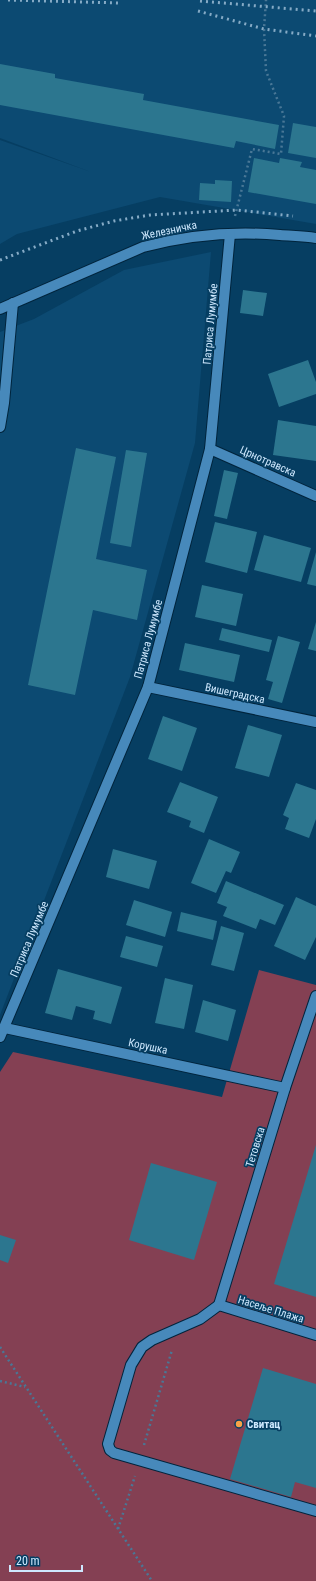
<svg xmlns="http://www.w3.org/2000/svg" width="316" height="1581" viewBox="0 0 316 1581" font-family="'Roboto Condensed',sans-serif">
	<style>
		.built { fill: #0c4a72 }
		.green { fill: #844053 }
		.building { fill: #2c768f }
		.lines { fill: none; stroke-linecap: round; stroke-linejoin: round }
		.lane-casing { stroke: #00243c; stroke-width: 12 }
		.street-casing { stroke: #00243c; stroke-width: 12 }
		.path { stroke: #497796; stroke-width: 2.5; stroke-dasharray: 2 3; stroke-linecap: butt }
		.lane { stroke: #4789bb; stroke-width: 10 }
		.street { stroke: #4789bb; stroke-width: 10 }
		.rail { stroke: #86abc6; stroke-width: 3; stroke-dasharray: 2 4; stroke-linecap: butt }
		.poi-dot { fill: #f7a248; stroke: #063e62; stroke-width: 1.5 }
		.labels { text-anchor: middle; stroke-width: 3.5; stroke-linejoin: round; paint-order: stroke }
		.street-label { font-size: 11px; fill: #cee8fe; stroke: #063e62 }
		.poi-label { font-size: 11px; font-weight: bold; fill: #cee8fe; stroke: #063e62; text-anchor: start }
	</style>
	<rect width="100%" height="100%" fill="#063e62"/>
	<!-- built -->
	<g class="built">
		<polygon points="0,0 316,0 316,224 160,197 17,234 0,244 0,140 91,172 0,138"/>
		<polygon points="211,252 195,443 130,677 0,1015 0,332 34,319 124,270"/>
	</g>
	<!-- green -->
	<polygon class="green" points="259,970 316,985 316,1581 0,1581 0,1072 13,1052 222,1097"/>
	<!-- building -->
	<g class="building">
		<polygon points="0,64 55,74 55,78 144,94 143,100 279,125 275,149 236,141 234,148 0,105"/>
		<polygon points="293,123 316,127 316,158 288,153"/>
		<polygon points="254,158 279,163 280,158 302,162 300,167 316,170 316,204 248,192"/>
		<polygon points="215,180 232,181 231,202 199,200 200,183 215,184"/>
		<polygon points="243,290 267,293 263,316 240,313"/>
		<polygon points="308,360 316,382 316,394 279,407 268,374"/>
		<polygon points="278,420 316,426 316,461 273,455"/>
		<polygon points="76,448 116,457 96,559 147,570 137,620 93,610 75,695 28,685"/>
		<polygon points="126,450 147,453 131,547 110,543"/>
		<polygon points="224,470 238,473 227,519 214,516"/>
		<polygon points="215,522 257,532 247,573 205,562"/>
		<polygon points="264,535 311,548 301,582 254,570"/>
		<polygon points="316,552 316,586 307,584"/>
		<polygon points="202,585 243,594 236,626 195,617"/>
		<polygon points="316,622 316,651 308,649"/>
		<polygon points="222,628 272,640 269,652 219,640"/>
		<polygon points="278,636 300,642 282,703 268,699 273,682 266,680"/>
		<polygon points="185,643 240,655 234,682 179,670"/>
		<polygon points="163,716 197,728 182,771 148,759"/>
		<polygon points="248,725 282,735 269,777 235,768"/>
		<polygon points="180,782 218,797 204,833 189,827 191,821 167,812"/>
		<polygon points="296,783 316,790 316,819 309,838 285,829 289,818 283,815"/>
		<polygon points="209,839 240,852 231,873 226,871 216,893 191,883"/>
		<polygon points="113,849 157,861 149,889 106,877"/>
		<polygon points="226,881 284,905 275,925 260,919 256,929 223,916 227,907 217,903"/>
		<polygon points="296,897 316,906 316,937 305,960 274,946"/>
		<polygon points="134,900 172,912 165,937 126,925"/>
		<polygon points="181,912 217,921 213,940 177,931"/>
		<polygon points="221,926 244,933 234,971 211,965"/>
		<polygon points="126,936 163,946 157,967 120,957"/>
		<polygon points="58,969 122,987 111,1024 93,1019 95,1011 76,1006 72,1020 45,1013"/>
		<polygon points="165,978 193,985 184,1029 155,1023"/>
		<polygon points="203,1000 236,1010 228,1041 195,1032"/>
		<polygon points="316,1145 316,1297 274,1284"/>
		<polygon points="151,1163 217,1182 194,1260 129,1240"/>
		<polygon points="0,1235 16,1240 8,1263 0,1260"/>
		<polygon points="263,1368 316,1384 316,1488 295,1482 291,1497 230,1479"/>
	</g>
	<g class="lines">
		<!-- lane casing -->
		<g class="lane-casing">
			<g id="lane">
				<polyline points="0,427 4,403 13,303"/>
				<polyline points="316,1335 219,1305 200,1319 152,1340 142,1347 131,1365 108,1444 110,1450 114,1453 316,1511"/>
			</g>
		</g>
		<!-- street casing -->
		<g class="street-casing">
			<g id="street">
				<path d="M0,309L143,247C188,235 233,231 280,235C292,236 304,236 316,238"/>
				<polyline points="210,449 316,496"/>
				<polyline points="148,687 316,722"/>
				<polyline points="5,1028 285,1088"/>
				<polyline points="0,1037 148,687 210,449 230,234"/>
				<polyline points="219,1305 285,1088 316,996"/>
			</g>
		</g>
		<!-- path -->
		<g class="path">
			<polyline points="235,216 252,149 281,154 284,116 266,71 264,29 266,0"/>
			<polyline points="0,1347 152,1581"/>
			<polyline points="0,1381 25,1387"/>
			<polyline points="144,1445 172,1350"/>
			<polyline points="118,1529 135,1476"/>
		</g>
		<!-- lane -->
		<use href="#lane" class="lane"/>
		<!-- street -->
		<use href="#street" class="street"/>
		<!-- rail -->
		<g class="rail">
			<polyline points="8,0 120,3"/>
			<polyline points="200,1 316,11"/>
			<polyline points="198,11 264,29 316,36"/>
			<polyline points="0,260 77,231 114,221 150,215 237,210 293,216"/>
		</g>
	</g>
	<!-- markers -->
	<circle class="poi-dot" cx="239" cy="1424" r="4"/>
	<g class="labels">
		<!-- street labels -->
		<g class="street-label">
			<text transform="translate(169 230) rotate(-12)" y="4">Железничка</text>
			<text transform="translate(210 324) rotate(-85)" y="4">Патриса Лумумбе</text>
			<text transform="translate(268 461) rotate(24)" y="4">Црнотравска</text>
			<text transform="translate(148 639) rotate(-75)" y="4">Патриса Лумумбе</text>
			<text transform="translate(235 693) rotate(12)" y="4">Вишеградска</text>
			<text transform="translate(29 939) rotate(-67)" y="4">Патриса Лумумбе</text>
			<text transform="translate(148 1046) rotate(12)" y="4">Корушка</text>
			<text transform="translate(255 1147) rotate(-73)" y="4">Тетовска</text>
			<text transform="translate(271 1309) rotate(17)" y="4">Насеље Плажа</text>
		</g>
		<!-- poi labels -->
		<g class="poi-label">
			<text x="247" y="1428">Свитац</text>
		</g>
	</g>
	<!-- scale -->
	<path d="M10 1565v6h72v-6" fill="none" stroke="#cee8fe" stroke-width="2"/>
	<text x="16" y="1565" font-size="12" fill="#cee8fe" stroke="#063e62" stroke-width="3" paint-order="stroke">20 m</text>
</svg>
